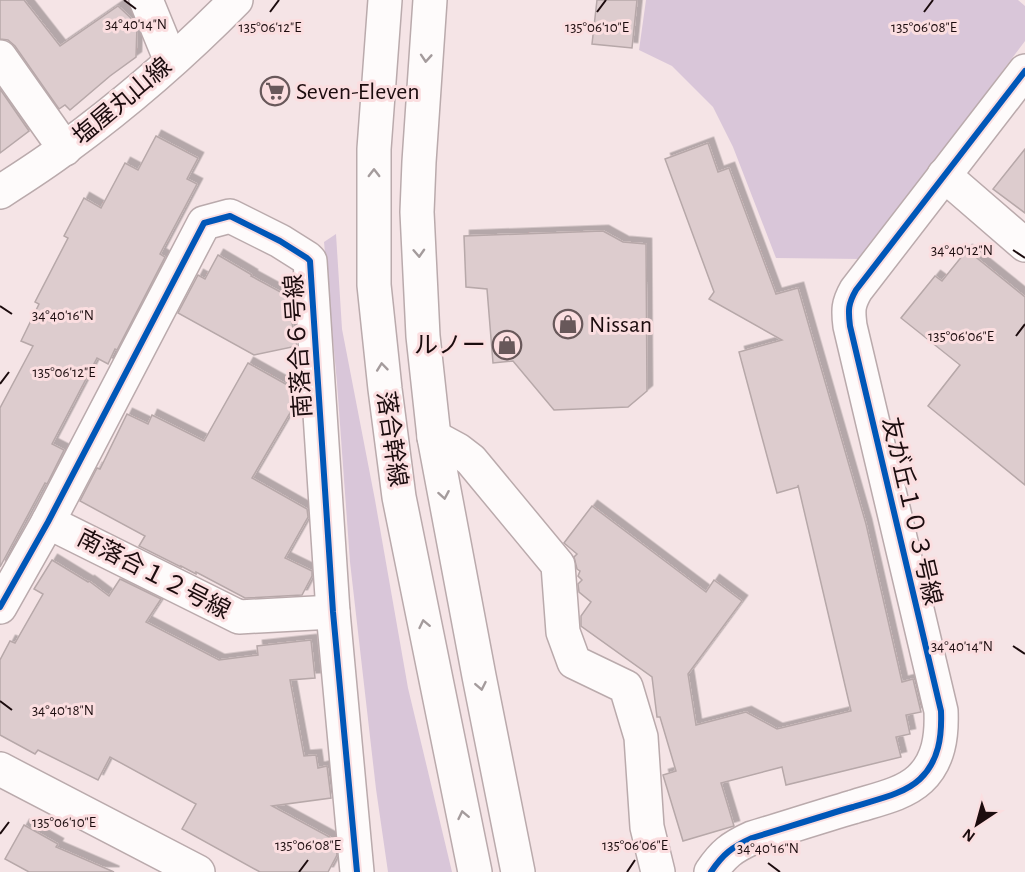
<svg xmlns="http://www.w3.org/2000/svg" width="1025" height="872" viewBox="0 0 1025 872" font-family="'Alegreya Sans','Noto Sans JP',sans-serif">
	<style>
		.green { fill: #d9c6d9 }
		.building { fill: #ddccce; stroke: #b7a8a9; stroke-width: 1.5; filter: url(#shadow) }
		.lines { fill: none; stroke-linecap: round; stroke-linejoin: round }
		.street-casing { stroke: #baaaac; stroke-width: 36 }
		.secondary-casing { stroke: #baaaac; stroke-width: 36 }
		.street { stroke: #fefbfb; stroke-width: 33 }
		.secondary { stroke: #fefbfb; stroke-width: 33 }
		.cycleway-casing { stroke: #fbdee0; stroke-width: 10 }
		.cycleway { stroke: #0057b8; stroke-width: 6 }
		.oneway { stroke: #a49b9c }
		.ticks { fill: none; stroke: #1c0c0e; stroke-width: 2 }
		.labels { text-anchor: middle; stroke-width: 6; stroke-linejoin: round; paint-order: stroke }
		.poi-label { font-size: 24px; fill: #1c0c0e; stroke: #fbdee0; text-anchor: start }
		.street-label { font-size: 24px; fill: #1c0c0e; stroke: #fbdee0 }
		.ticks-label { font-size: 15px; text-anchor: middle; fill: #1c0c0e; stroke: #fbdee0; stroke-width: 6; stroke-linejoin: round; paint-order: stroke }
	</style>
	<defs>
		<filter id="shadow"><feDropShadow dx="5.5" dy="-5.5" stdDeviation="0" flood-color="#0004"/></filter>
	</defs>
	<rect width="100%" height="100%" fill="#f5e4e6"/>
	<!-- green -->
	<g class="green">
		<polygon points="646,0 1018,0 1025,6 1025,41 862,259 776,258 733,147 713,107 672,66 639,50"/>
		<polygon points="336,234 342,329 375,500 408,688 452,872 388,872 376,789 350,562 337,383 324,242"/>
	</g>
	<!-- building -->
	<g class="building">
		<polygon points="0,0 24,0 60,46 118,6 134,21 137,26 136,57 110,76 70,110 65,105 59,109 15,46 8,40 0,39"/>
		<polygon points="597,0 637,0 632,48 592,44"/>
		<polygon points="0,89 29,131 0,153"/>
		<polygon points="156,136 198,158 187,179 197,184 160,254 165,257 117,350 115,349 108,364 97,358 52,444 64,450 47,484 45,483 0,567 0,408 33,346 21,341 39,304 35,302 68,238 64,236 84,198 101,208 125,163 138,170"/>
		<polygon points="708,143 718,172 729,168 776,294 798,288 866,524 902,682 913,679 921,712 906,715 910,734 896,737 901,757 786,785 782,767 721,783 734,826 683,841 663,775 676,771 660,717 657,717 652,677 581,626 581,616 591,602 579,592 578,584 582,580 578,576 580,571 577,569 574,557 577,554 564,543 592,506 706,592 714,580 742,601 688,674 696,725 746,712 777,729 851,711 798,485 798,487 777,493 739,352 782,340 709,299 714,292 665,159"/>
		<polygon points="1025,149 1025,213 993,189"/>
		<polygon points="603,231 623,242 646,244 647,391 628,407 554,410 513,361 493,363 487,289 466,287 464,236"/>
		<polygon points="967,250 1025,297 1025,485 928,406 960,365 901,318 935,276 942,281"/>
		<polygon points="218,255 252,275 251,276 286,295 297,346 254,355 178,313 198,275 205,279"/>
		<polygon points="248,363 300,392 300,396 252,478 307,509 308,517 285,558 312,571 312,576 302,595 245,598 196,572 196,574 181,566 181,567 139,546 145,536 80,501 97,468 100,469 127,414 148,424 152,415 204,441"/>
		<polygon points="52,560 88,582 89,581 109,596 120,579 161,599 146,622 219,660 258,655 257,646 311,640 315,678 290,680 304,756 316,755 318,768 327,766 331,798 272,806 335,840 337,855 328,872 260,872 182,829 196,804 110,757 98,780 38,750 35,754 0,735 0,660 10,641 15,643 43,594 34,589"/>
		<polygon points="24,825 58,844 56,847 114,872 29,872 5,859"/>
	</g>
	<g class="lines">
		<!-- street casing -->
		<g class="street-casing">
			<g id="street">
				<polyline points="146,0 171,61"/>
				<polyline points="0,57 65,149"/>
				<polyline points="944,175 1025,245"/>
				<polyline points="434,437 458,450 471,460 558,565 563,632 574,662 626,687 641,737 647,827 658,872"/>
				<polyline points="48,522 239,617 333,612"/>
				<polyline points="0,607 48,522 204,223 230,216 280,241 307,258 310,261 333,612 357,872"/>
				<polyline points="0,769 198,872"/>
			</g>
		</g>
		<!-- secondary casing -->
		<g class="secondary-casing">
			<g id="secondary">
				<polyline points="385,0 374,149 374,285 385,389 399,497 475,872"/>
				<polyline points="430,0 419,162 417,212 423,336 434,437 479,676 518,872"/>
				<path d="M0,192C22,178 44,164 65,148C125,104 184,53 236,0"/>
				<path d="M711,872C723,854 732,847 752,838C785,828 819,817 853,807C874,800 903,795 920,779C939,761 942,736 941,711L850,326C848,310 848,304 856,290L1025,71"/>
			</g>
		</g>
		<!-- street -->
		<use href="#street" class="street"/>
		<!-- secondary -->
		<use href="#secondary" class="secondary"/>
		<!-- cycleway casing -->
		<g class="cycleway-casing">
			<g id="cycleway">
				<polyline points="0,607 48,522 204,223 230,216 280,241 307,258 310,261 333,612 357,872"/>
				<path d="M711,872C723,854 732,847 752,838C785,828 819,817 853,807C874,800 903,795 920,779C939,761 942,736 941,711L850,326C848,310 848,304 856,290L1025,71"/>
			</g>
		</g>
		<!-- cycleway -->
		<use href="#cycleway" class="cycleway"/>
	</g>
	<!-- one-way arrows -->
	<defs><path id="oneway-chevron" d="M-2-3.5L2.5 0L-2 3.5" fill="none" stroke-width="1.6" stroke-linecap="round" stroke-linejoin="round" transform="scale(1.5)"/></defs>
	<g class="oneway">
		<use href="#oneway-chevron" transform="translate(426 58) rotate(94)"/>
		<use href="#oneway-chevron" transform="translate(374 173) rotate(-90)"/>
		<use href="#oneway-chevron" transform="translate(419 253) rotate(87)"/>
		<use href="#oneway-chevron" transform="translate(382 367) rotate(-96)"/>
		<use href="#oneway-chevron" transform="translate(444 495) rotate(80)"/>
		<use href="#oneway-chevron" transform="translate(424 624) rotate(-102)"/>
		<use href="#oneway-chevron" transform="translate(481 686) rotate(79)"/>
		<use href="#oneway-chevron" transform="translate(463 815) rotate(-102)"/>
	</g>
	<!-- ticks -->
	<path class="ticks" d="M124,0L136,9M270,12L279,0M597,12L606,0M924,12L933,0M1013,250L1025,258M0,306L12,314M1016,336L1025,324M0,384L9,372M1013,646L1025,654M0,701L12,710M0,834L9,822M768,863L780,872M299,872L308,860M627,872L635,860"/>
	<!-- icons -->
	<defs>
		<g id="supermarket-ring" transform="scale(1.5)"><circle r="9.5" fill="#fbdee0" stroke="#68585a" stroke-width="1.5"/><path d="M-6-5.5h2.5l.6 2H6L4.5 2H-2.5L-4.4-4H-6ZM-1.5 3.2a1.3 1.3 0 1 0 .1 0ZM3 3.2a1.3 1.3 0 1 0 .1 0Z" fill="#68585a"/></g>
		<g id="shop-ring" transform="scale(1.5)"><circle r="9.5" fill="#fbdee0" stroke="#68585a" stroke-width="1.5"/><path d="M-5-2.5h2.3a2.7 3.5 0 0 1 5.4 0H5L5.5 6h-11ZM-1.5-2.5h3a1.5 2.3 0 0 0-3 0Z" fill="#68585a"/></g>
	</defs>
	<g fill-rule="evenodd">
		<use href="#supermarket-ring" x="275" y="91"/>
		<use href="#shop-ring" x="568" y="324"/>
		<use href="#shop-ring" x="507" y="345"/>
	</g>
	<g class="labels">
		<!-- poi labels -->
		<g class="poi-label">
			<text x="296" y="99">Seven-Eleven</text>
			<text x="589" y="332">Nissan</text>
			<text x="486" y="353" text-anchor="end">ルノー</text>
		</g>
		<!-- street labels -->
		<g class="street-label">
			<text transform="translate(122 101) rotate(-40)" y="8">塩屋丸山線</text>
			<text transform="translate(298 346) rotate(-94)" y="8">南落合６号線</text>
			<text transform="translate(392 439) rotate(82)" y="8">落合幹線</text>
			<text transform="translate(912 511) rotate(77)" y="8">友が丘１０３号線</text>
			<text transform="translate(154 574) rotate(27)" y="8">南落合１２号線</text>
		</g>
	</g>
	<g class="ticks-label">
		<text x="136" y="29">34°40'14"N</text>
		<text x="597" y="32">135°06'10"E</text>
		<text x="270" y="32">135°06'12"E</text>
		<text x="924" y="32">135°06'08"E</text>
		<text x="962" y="255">34°40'12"N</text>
		<text x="63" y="320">34°40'16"N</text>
		<text x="961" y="341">135°06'06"E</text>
		<text x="64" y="377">135°06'12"E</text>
		<text x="962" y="651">34°40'14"N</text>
		<text x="63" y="715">34°40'18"N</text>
		<text x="64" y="827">135°06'10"E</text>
		<text x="308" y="850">135°06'08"E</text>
		<text x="635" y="850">135°06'06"E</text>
		<text x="768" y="853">34°40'16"N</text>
	</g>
	<!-- north arrow -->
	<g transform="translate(977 824) rotate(216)" stroke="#fbdee0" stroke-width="4.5" paint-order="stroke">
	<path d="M0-4.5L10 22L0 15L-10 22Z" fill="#1c0c0e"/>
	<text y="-9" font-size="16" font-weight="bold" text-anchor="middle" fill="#1c0c0e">N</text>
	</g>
</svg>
